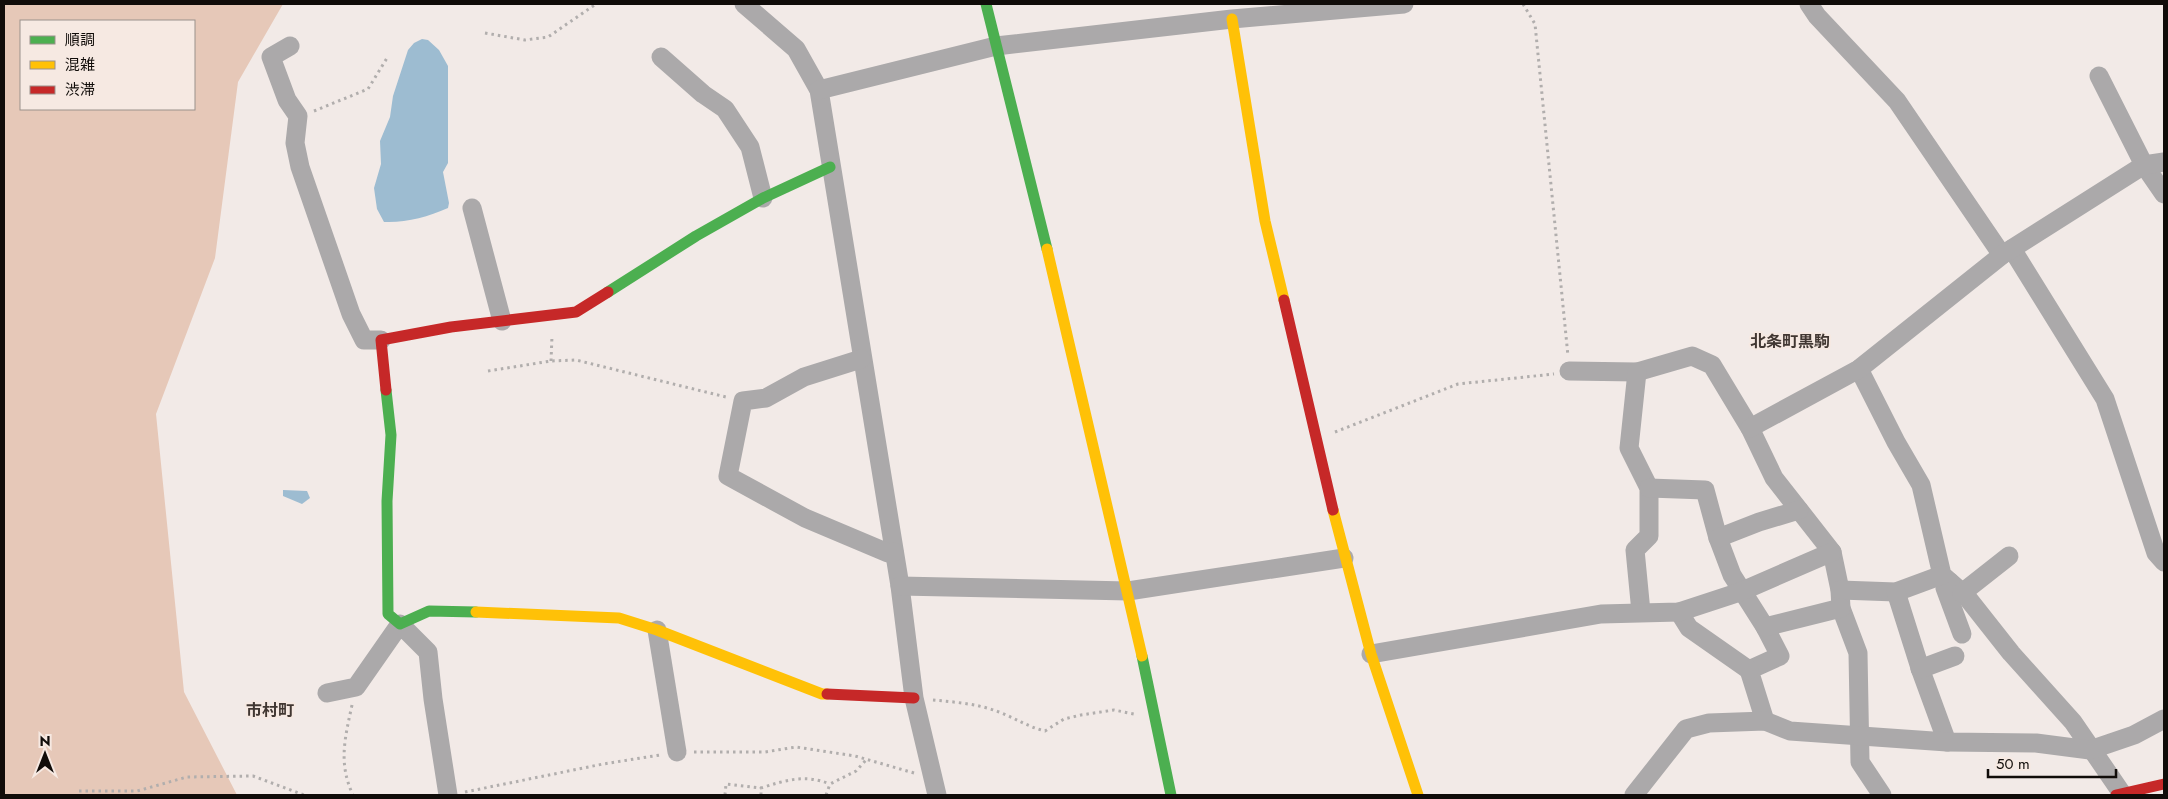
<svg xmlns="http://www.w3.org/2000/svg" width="2168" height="799" viewBox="0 0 2168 799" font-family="Jost,'Noto Sans JP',sans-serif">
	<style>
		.forest { fill: #e6c8b8; fill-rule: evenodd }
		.water { fill: #9dbcd1 }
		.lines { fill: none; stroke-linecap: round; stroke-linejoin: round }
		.path { stroke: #b1aead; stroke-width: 3; stroke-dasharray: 2.5 4; stroke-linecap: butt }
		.street { stroke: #aba9aa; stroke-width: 19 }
		.fast { stroke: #4caf50; stroke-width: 11 }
		.slow { stroke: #ffc107; stroke-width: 11 }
		.jam { stroke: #c62828; stroke-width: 11 }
		.labels { text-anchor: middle; stroke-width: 4; stroke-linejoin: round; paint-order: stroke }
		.quarter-label { font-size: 16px; font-weight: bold; fill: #413732; stroke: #f6e9e2 }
	</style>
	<rect width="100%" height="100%" fill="#f2eae7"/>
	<!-- forest -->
	<path class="forest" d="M4,4H283L238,82L215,258L156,414L184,692L237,795H4ZM21,21H194V109H21Z"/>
	<!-- water -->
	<g class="water">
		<path d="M422,39L428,40L439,50L448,66V163L443,172L449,203L448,208C427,217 406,223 384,222L377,209L374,188L381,164L380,141L390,117L393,96L408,50L414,43Z"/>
		<polygon points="283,490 307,491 310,498 302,504 283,496"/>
	</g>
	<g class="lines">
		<!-- path -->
		<g class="path">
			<polyline points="1523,4 1535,24 1568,356"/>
			<polyline points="485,33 525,40 548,37 596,4"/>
			<polyline points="314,111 368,89 387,58"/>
			<polyline points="551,361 552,336"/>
			<polyline points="488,371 551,361 576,360 726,397"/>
			<polyline points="1335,432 1458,384 1554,374"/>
			<path d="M933,700C955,702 979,704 999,712C1015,718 1028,727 1045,731L1064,719L1081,715L1114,710L1134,714"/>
			<path d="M352,705C345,738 338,763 353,795"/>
			<polyline points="694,752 765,752 796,747 855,756 914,773"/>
			<polyline points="79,791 137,791 187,777 253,776 304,795"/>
			<polyline points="465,792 603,764 660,755"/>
			<polyline points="725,795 726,784 761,788"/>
			<path d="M761,795V788C786,780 805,774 830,784"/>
			<polyline points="826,795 830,784 856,771 866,760"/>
		</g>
		<!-- street -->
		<g class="street">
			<polyline points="744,4 796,49 819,90 900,586 914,698 937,795"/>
			<polyline points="1809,4 1817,16 1897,101 2002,255"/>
			<polyline points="290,46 271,57 287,100 298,116 295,143 300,167 351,314 364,340 381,340"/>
			<polyline points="661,57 703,94 725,109 750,147 763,198"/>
			<polyline points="2099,76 2144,165 2164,194"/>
			<polyline points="819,90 996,46 1232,19 1404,4"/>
			<polyline points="472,208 502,321"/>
			<polyline points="2012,249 2105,399 2156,553 2164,562"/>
			<polyline points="861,359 804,377 766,398 743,401 728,476 805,518 888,553 894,552"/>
			<polyline points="1859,369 1896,442 1921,485 1942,575 1966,596 2011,653 2073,722 2123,795"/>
			<polyline points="1569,371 1637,372 1692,356 1712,365 1750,428 1774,478 1832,552 1840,590 1841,608 1858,653 1860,762 1882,795"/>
			<polyline points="1637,372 1629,448 1649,488 1649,536 1635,550 1641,612"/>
			<polyline points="1750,428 1859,369 2002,255 2144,165 2164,162"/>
			<polyline points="1649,488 1705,490 1718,538 1732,575 1765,627 1780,656 1749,670 1765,721"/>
			<polyline points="1718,538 1759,522 1799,510"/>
			<polyline points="1950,582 1945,588 1962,634"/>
			<polyline points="900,586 1128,591 1344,558"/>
			<polyline points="1840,590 1896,592 1942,575"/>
			<polyline points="1896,592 1921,671 1947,742"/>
			<polyline points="1962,593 2009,556"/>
			<polyline points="1679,612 1689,628 1749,670"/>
			<polyline points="1765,627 1841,608"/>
			<polyline points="657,630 677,752"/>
			<polyline points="1371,654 1601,614 1679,612 1740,592 1832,552"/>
			<polyline points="1920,669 1955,656"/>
			<polyline points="327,693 356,687 400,624 428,652 433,699 448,795"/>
			<polyline points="1634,795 1686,729 1709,723 1765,721 1790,731 1947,742 2036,743 2090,750 2134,735 2164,719"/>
		</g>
		<!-- fast -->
		<g class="fast">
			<polyline points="986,4 1047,249"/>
			<polyline points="608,292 696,236 763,198 830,167"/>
			<polyline points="386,390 391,435 387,501 388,614 400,624 429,611 476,612"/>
			<polyline points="1142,656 1171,795"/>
		</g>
		<!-- slow -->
		<g class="slow">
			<polyline points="1232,19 1265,221 1284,300"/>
			<polyline points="1047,249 1142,656"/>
			<polyline points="1333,510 1371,654 1418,795"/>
			<polyline points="476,612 619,618 657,630 822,694 827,694"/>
		</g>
		<!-- jam -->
		<g class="jam">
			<polyline points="1284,300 1333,510"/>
			<polyline points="386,390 381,340 451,327 576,312 608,292"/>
			<polyline points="827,694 914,698"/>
			<polyline points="2116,795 2164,784"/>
		</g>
	</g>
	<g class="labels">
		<!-- quarter labels -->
		<g class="quarter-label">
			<text x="1790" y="347">北条町黒駒</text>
			<text x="270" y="716">市村町</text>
		</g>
	</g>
	<!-- border -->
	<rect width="2168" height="799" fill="none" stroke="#100c09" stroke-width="10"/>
	<!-- legend -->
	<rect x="20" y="20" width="175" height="90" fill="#f6e9e2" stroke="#9a918b"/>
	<rect x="30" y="36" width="25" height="8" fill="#4caf50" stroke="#9a918b"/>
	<text x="65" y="45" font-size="15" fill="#100c09">順調</text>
	<rect x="30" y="61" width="25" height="8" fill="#ffc107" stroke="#9a918b"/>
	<text x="65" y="70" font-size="15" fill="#100c09">混雑</text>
	<rect x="30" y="86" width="25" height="8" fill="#c62828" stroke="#9a918b"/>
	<text x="65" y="95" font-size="15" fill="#100c09">渋滞</text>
	<!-- north arrow -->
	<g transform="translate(45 754)" stroke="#f6e9e2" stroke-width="4" paint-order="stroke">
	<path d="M0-4L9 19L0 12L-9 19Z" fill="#100c09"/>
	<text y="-8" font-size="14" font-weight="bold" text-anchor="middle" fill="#100c09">N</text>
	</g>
	<!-- scale -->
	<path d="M1988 769v8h128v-8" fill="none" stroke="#100c09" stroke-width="2.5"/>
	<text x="1996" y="769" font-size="15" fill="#100c09" stroke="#f6e9e2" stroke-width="4" paint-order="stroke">50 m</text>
</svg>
